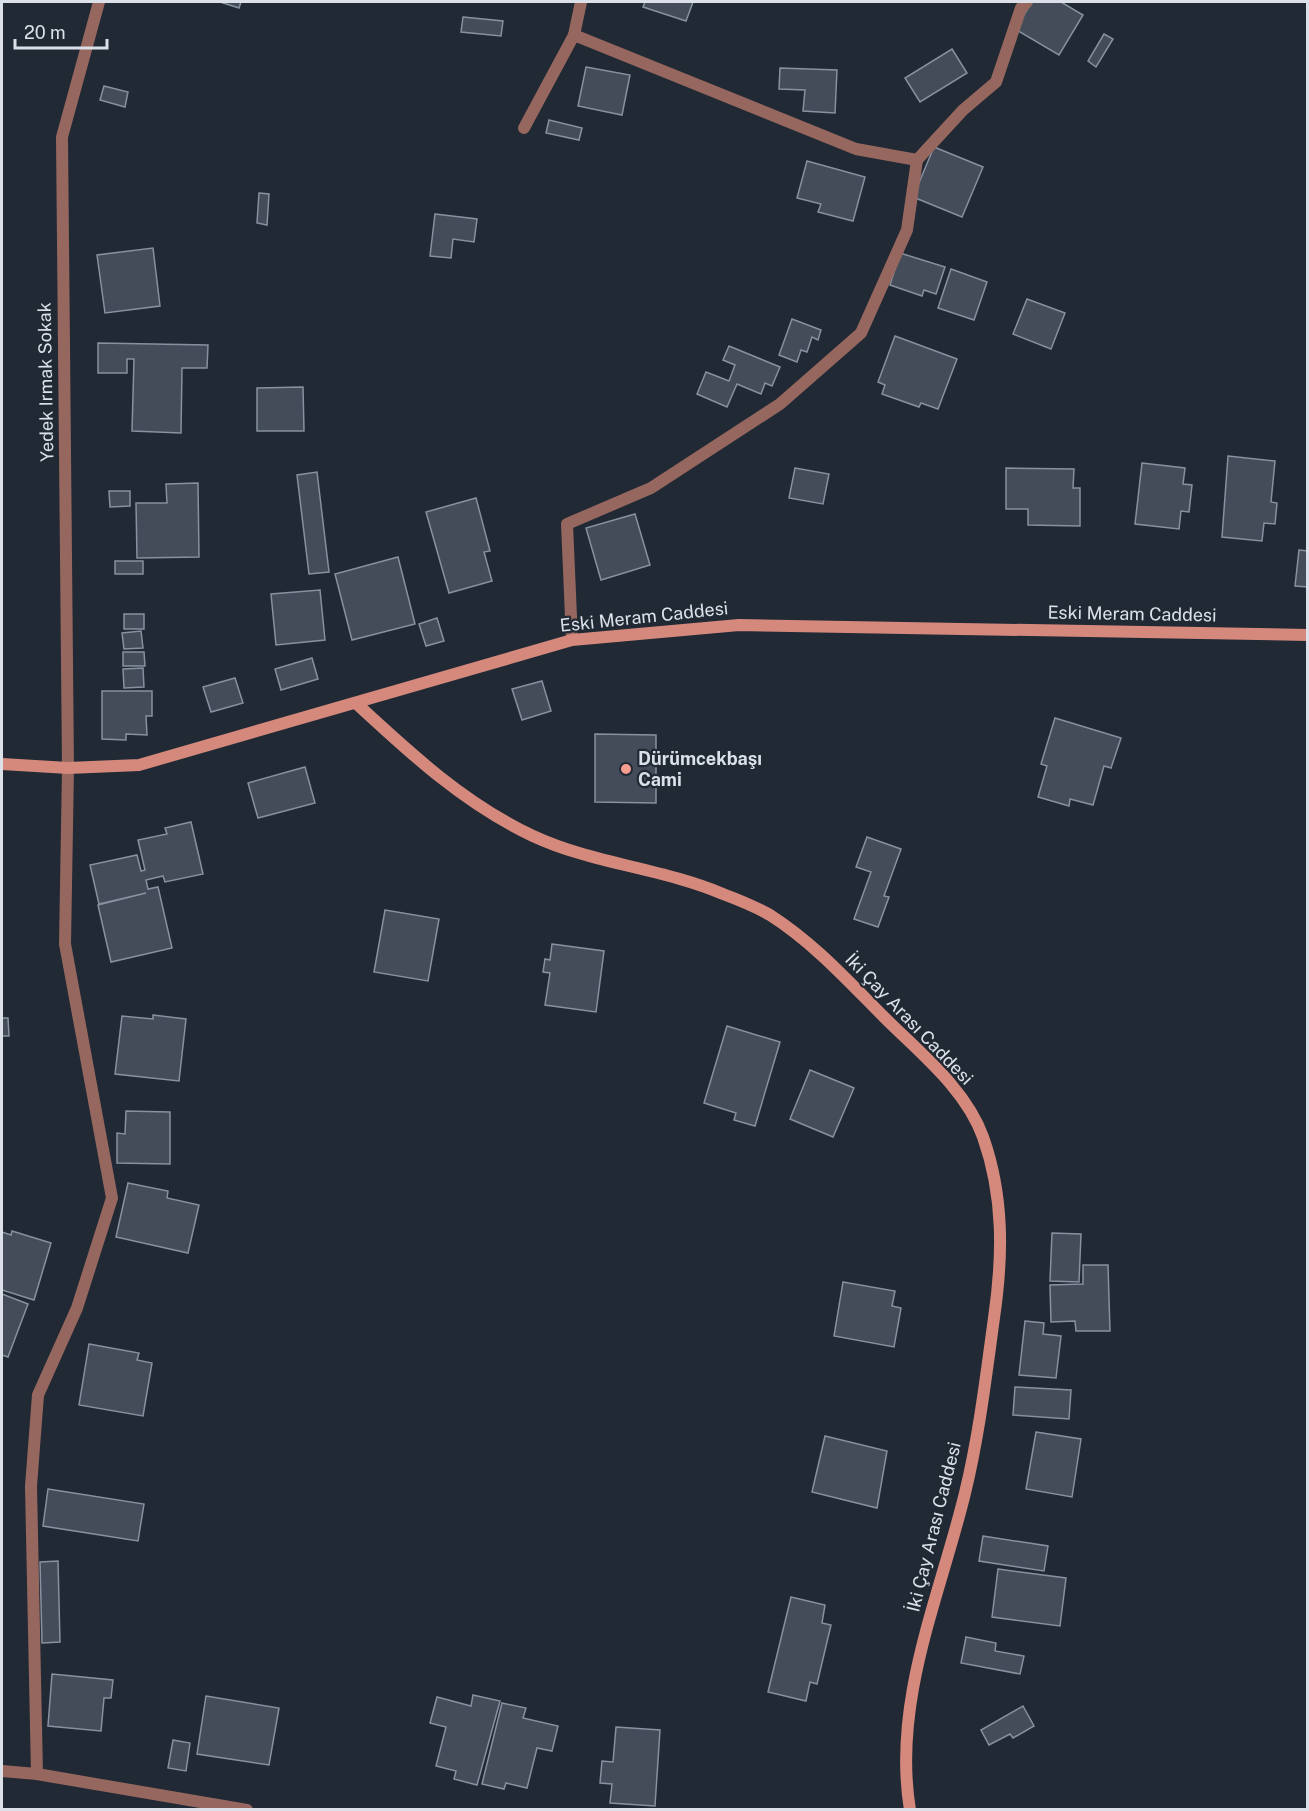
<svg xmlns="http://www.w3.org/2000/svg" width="1309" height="1811" viewBox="0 0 1309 1811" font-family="'Public Sans',sans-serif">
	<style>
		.building { fill: #434c58; stroke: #87919f; stroke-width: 1.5 }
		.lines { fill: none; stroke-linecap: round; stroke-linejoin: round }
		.street { stroke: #96675f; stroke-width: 12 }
		.secondary { stroke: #d5897d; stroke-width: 12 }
		.poi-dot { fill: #f59d8f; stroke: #212934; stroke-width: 2 }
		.labels { text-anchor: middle; stroke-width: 4.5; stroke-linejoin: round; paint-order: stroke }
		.street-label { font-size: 18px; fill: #dce1e9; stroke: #212934 }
		.poi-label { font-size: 18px; font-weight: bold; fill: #dce1e9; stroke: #212934; text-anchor: start }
	</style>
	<rect width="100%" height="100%" fill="#212934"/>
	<!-- building -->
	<g class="building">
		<polygon points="220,2 241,2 239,8"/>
		<polygon points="645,2 693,2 686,21 643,7"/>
		<polygon points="1032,2 1061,2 1083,15 1059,55 1015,29"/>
		<polygon points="463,17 503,21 501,36 461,32"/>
		<polygon points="1104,34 1113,39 1096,67 1088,61"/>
		<polygon points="952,49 967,73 920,102 905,78"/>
		<polygon points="586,67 630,75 622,115 578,106"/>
		<polygon points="780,68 837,70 835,113 803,111 805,90 779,89"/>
		<polygon points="104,86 128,92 125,107 100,100"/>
		<polygon points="549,120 582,128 579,140 546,133"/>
		<polygon points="934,147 983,167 962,217 913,197"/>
		<polygon points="807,161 865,177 853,221 818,212 821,204 797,198"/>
		<polygon points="259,193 269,194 267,225 257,223"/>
		<polygon points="435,214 477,219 474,242 453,239 451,258 430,256"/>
		<polygon points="153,248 160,306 105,313 97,255"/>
		<polygon points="900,253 945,267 936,294 924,290 922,296 890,285"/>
		<polygon points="951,269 987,282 974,320 938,308"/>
		<polygon points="1027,299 1065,313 1051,349 1013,334"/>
		<polygon points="792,319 821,330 818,340 812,337 807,352 801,350 797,362 779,355"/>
		<polygon points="895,336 957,359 938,409 921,403 919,407 882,394 885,385 878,382"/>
		<polygon points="98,343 208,345 207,368 182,368 181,433 132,431 134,359 127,359 127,373 98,373"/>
		<polygon points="729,346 780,367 772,386 765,383 761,394 737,384 727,407 697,394 706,372 729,381 735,365 723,360"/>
		<polygon points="303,387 304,431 257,431 257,388"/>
		<polygon points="1228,456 1275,461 1271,502 1277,503 1275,524 1264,523 1262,541 1222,537"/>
		<polygon points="1142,463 1185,468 1183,484 1192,485 1189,512 1181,511 1179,529 1135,524"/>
		<polygon points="795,468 829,474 823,504 789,498"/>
		<polygon points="1006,468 1074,469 1073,488 1080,488 1080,526 1028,525 1028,509 1006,509"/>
		<polygon points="317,472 329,572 309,574 297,475"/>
		<polygon points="198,483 199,557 137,558 136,503 167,503 166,484"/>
		<polygon points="109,491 130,491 130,506 110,507"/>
		<polygon points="476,498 490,551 484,552 492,581 449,593 426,512"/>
		<polygon points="635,514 650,565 601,580 586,528"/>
		<polygon points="1299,550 1308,551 1308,587 1295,586"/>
		<polygon points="398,557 415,624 352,640 335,574"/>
		<rect x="115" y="561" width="28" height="13"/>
		<polygon points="320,590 325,640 276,645 271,594"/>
		<rect x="124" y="614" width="20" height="15"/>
		<polygon points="437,618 444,641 426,646 419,624"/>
		<polygon points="141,631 143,648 124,649 122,633"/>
		<polygon points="123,652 144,652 145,666 123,666"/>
		<polygon points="312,658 318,679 281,690 275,669"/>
		<polygon points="143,668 144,687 124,688 123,669"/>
		<polygon points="235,678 243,703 211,712 203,687"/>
		<polygon points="542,681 551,711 522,720 512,689"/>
		<polygon points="102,691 152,691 152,716 146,716 147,735 126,734 126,740 102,739"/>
		<polygon points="1055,718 1121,738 1111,768 1104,766 1093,805 1070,799 1069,806 1038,797 1047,766 1041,764"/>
		<polygon points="595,734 656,735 656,803 595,802"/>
		<polygon points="305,767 315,803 258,818 248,783"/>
		<polygon points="191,822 203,874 165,882 163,876 146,880 148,889 158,887 172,948 111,962 98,905 146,893 99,904 90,865 137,855 141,871 145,870 138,840 167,834 165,828"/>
		<polygon points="867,837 901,849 884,896 889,897 878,927 854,919 871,872 856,867"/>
		<polygon points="385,910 439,919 428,981 374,972"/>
		<polygon points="552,944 604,951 596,1012 545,1005 550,973 543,972 545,959 550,960"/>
		<polygon points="153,1015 186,1019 179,1081 115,1074 122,1016 153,1019"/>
		<polygon points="2,1018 8,1018 9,1036 2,1036"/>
		<polygon points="727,1026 780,1042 755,1126 734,1120 736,1113 704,1103"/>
		<polygon points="810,1070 854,1088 833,1137 790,1119"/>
		<polygon points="126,1111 170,1112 170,1164 117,1163 117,1133 125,1134"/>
		<polygon points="128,1183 168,1191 167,1198 199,1205 188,1253 116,1237"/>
		<polygon points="12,1231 51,1243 34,1300 2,1290 2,1232 11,1235"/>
		<polygon points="1052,1233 1081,1234 1079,1282 1050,1281"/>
		<polygon points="1083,1265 1108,1265 1110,1331 1076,1331 1075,1321 1051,1322 1050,1285 1083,1284"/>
		<polygon points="843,1282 895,1291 892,1306 901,1308 894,1347 834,1336"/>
		<polygon points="2,1294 28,1304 8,1357 2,1355"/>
		<polygon points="1025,1321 1044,1323 1043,1334 1061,1336 1056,1378 1019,1375"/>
		<polygon points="89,1344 139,1353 137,1360 152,1363 143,1416 79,1405"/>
		<polygon points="1015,1387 1071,1390 1069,1419 1013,1415"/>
		<polygon points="1036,1432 1081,1439 1072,1497 1026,1489"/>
		<polygon points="825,1436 887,1451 877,1508 812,1492"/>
		<polygon points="48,1489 144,1504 138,1541 43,1526"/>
		<polygon points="983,1536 1048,1546 1044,1571 979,1561"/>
		<polygon points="58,1561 60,1642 42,1643 40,1562"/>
		<polygon points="998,1569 1066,1578 1060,1626 992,1617"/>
		<polygon points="791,1597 825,1605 822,1623 831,1625 817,1684 810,1682 806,1701 768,1692"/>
		<polygon points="966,1637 996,1643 995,1651 1024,1656 1020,1674 961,1663"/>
		<polygon points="52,1674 113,1680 111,1698 104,1698 101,1731 48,1726"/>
		<polygon points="473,1695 500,1701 477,1785 454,1779 456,1771 436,1766 446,1727 430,1723 437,1697 471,1706"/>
		<polygon points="206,1696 279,1708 269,1765 197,1754"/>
		<polygon points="502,1703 526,1708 523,1718 558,1726 552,1751 537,1748 527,1788 506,1783 504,1789 482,1784"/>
		<polygon points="1023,1706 1034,1726 1013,1738 1010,1734 989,1745 981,1730"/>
		<polygon points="616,1727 660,1730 655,1806 610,1803 612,1784 600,1783 602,1761 613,1762"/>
		<polygon points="173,1740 190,1743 186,1771 168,1768"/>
	</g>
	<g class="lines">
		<!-- street -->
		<g class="street">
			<polyline points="574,35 581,2"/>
			<polyline points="524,128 574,35 856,149 917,160 963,110 996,82 1021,8 1027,2"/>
			<polyline points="572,640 567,524 651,488 780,404 861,333 907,230 917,160"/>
			<polyline points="2,1771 37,1774 247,1810"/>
			<polyline points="37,1774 31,1486 38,1395 77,1308 112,1198 65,944 68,768 62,137 99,2"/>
		</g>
		<!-- secondary -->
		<g class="secondary">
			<path d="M357,704C412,755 465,804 533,836C593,864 662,868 723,894C739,900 756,907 770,915C814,943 849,982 885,1018C920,1053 966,1089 983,1137C1004,1196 1003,1256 994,1318C986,1376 979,1436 965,1493C940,1596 892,1701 910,1810"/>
			<polyline points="2,764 68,768 139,765 572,640 739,625 1308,635"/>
		</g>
	</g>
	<!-- markers -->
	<circle class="poi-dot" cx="626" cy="769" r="6"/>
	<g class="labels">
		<!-- street labels -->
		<g class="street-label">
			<text transform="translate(46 382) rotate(-91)" y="6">Yedek Irmak Sokak</text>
			<text transform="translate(1132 614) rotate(1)" y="6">Eski Meram Caddesi</text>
			<text transform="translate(644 617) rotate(-6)" y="6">Eski Meram Caddesi</text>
			<text transform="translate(909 1019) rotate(46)" y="6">İki Çay Arası Caddesi</text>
			<text transform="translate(934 1527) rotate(-76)" y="6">İki Çay Arası Caddesi</text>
		</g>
		<!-- poi labels -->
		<g class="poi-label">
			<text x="638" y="765">Dürümcekbaşı<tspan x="638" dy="21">Cami</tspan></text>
		</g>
	</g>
	<!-- border -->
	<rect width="1309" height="1811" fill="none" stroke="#dce1e9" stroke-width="6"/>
	<!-- scale -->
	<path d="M15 39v9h92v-9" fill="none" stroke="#dce1e9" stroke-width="3"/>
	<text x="24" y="39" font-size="18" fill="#dce1e9" stroke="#212934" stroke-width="4.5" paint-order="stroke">20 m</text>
</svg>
